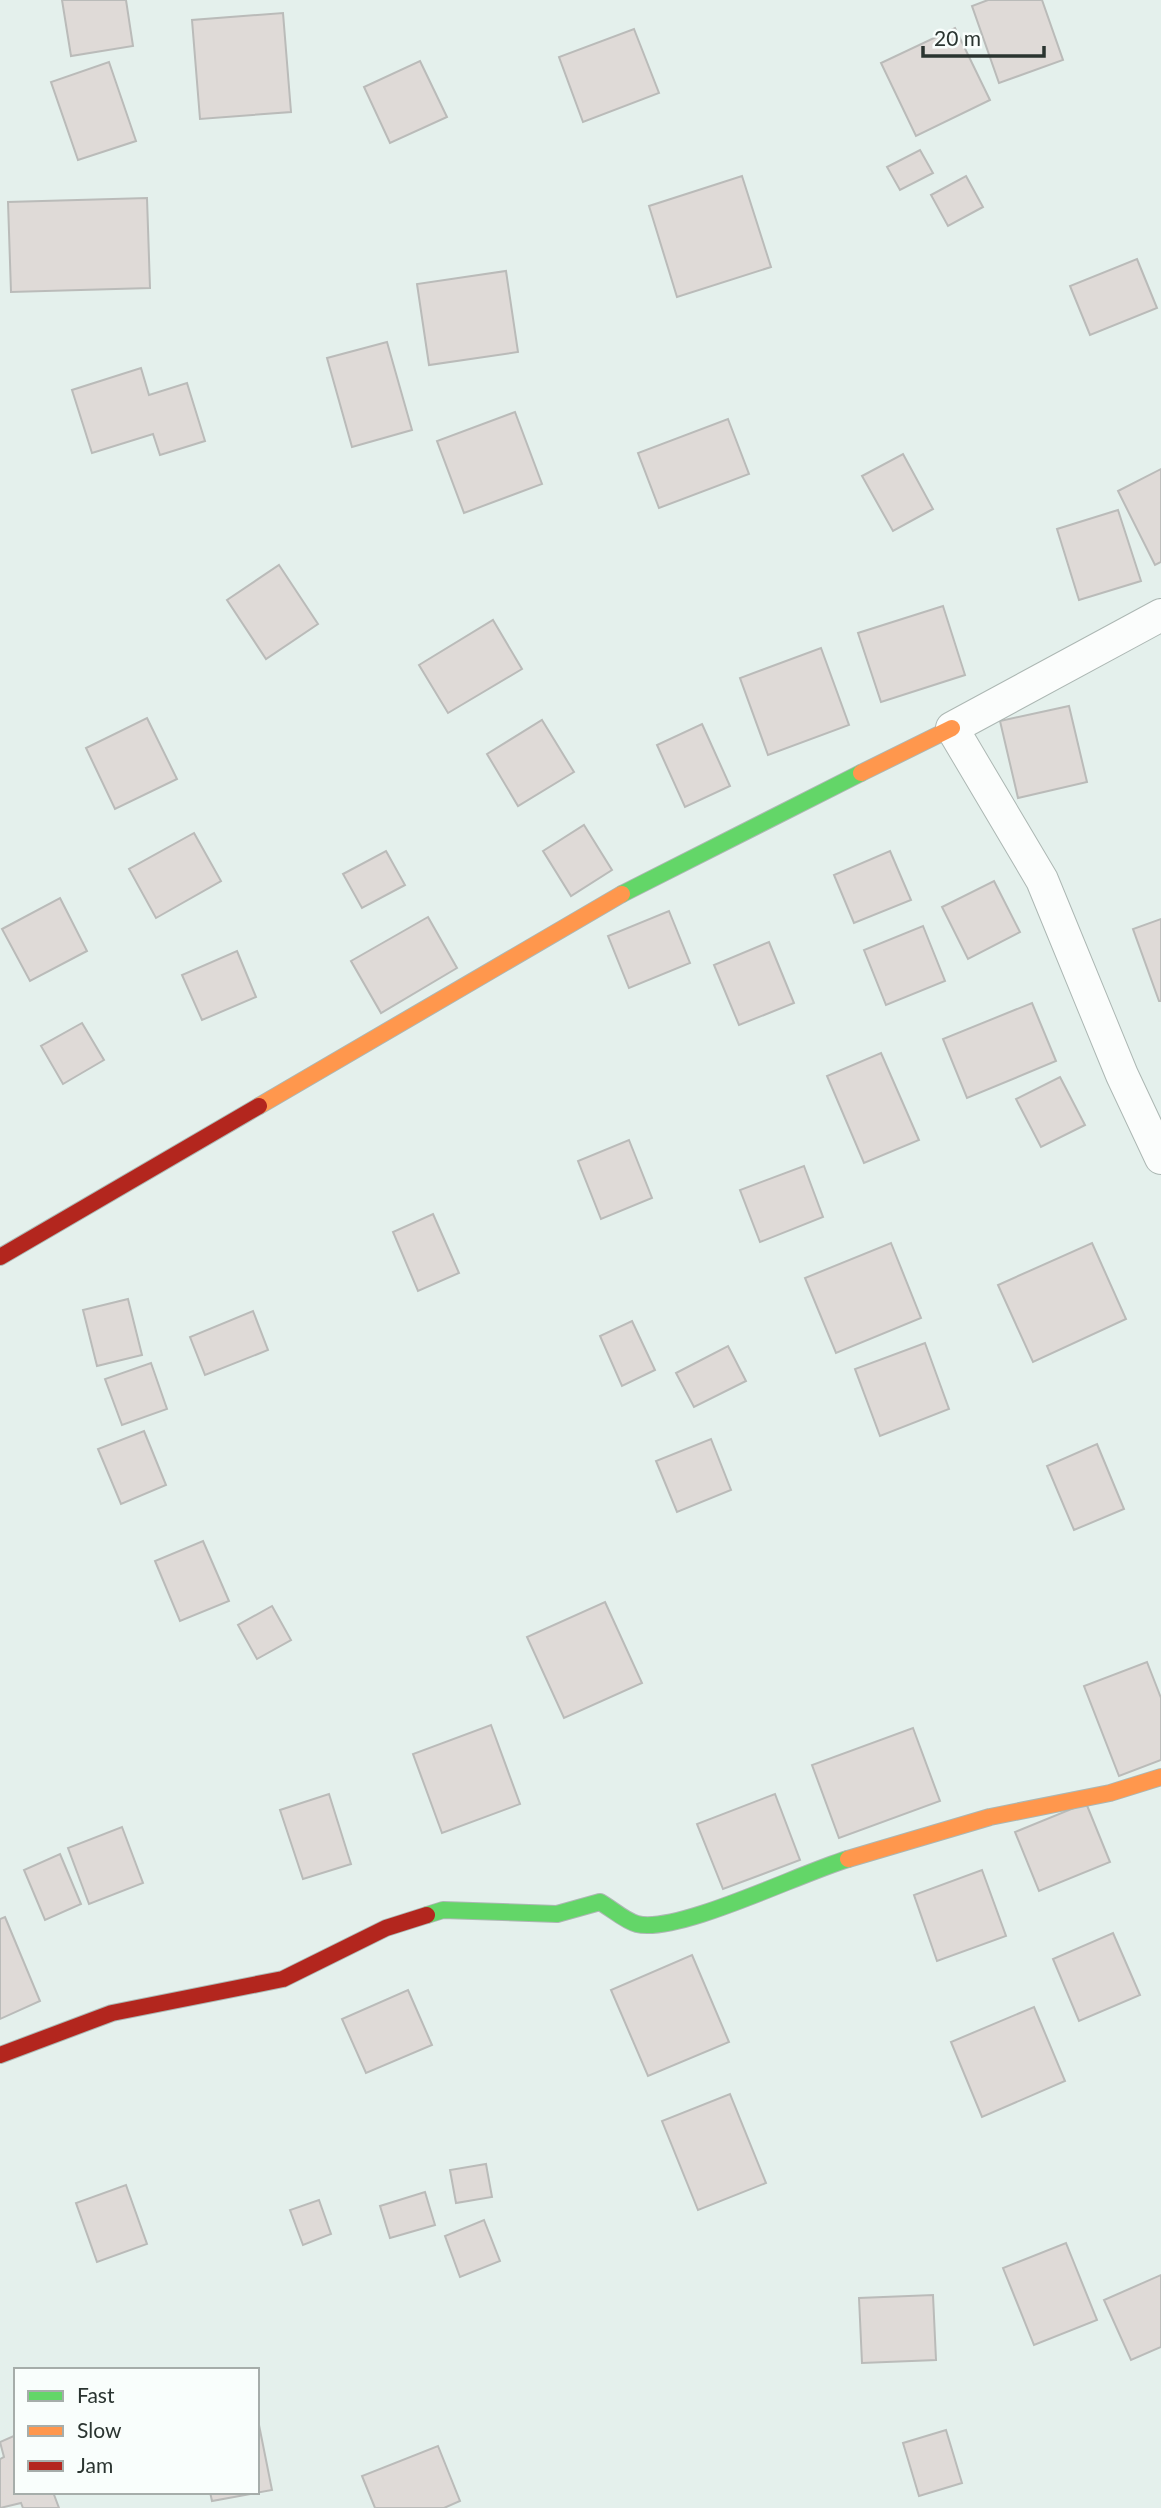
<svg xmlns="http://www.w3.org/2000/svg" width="1161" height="2508" viewBox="0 0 1161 2508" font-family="Lato,sans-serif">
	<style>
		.building { fill: #dfdad7; stroke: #babbb9; stroke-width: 2 }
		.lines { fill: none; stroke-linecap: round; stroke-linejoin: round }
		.street-casing { stroke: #acb7b3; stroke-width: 34 }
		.fast-casing { stroke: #acb7b3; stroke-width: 18 }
		.slow-casing { stroke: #acb7b3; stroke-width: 18 }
		.jam-casing { stroke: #acb7b3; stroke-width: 18 }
		.street { stroke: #fbfdfc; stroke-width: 32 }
		.fast { stroke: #63d668; stroke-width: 16 }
		.slow { stroke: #ff974d; stroke-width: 16 }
		.jam { stroke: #b3261e; stroke-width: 16 }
	</style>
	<rect width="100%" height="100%" fill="#e4f0ec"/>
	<!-- building -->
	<g class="building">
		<polygon points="62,0 126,0 133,46 71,56"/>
		<polygon points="988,0 1042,0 1063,60 999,83 972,6"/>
		<polygon points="283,13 291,112 200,119 192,20"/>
		<polygon points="955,28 990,100 916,136 881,63"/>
		<polygon points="634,29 659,93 583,122 559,57"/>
		<polygon points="420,61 447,117 390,143 364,87"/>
		<polygon points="109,62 136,141 78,160 51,82"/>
		<polygon points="920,150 933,173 900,190 887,167"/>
		<polygon points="742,176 771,267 677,297 649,206"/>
		<polygon points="966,176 983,207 948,226 931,195"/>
		<polygon points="147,198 150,288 11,292 8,202"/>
		<polygon points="1137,259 1157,308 1090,335 1070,286"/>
		<polygon points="506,271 518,352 429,365 417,284"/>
		<polygon points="387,342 412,430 352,447 327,358"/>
		<polygon points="141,368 149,395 187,383 205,441 160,455 153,434 92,453 72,390"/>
		<polygon points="515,412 542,484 464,513 437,441"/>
		<polygon points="728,419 749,474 659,508 638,453"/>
		<polygon points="903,454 933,509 893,531 862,476"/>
		<polygon points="1161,469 1161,562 1155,565 1118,491"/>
		<polygon points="1118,510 1141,581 1079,600 1057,529"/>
		<polygon points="279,565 318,624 266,659 227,600"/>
		<polygon points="943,606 965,675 881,702 858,633"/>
		<polygon points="493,620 522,669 448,713 419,665"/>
		<polygon points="821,648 849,725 768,755 740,678"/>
		<polygon points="1069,706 1087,782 1018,798 1000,721"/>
		<polygon points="147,718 177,779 115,809 86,748"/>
		<polygon points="542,720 574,772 518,806 487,754"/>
		<polygon points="702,724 730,786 685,807 657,745"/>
		<polygon points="584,825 612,870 571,896 543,851"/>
		<polygon points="194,833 221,881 156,918 129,869"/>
		<polygon points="386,851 405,885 362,908 343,874"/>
		<polygon points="890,851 911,900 854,923 834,875"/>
		<polygon points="994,881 1020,932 968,959 942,907"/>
		<polygon points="60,898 87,951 30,981 2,929"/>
		<polygon points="669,911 690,963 629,988 608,936"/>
		<polygon points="428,917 457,968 381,1013 351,961"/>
		<polygon points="1161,919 1161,1001 1159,1001 1133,929"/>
		<polygon points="923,926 945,981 886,1005 864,950"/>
		<polygon points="769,942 794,1003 739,1025 714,965"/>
		<polygon points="237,951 256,997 202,1020 182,975"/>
		<polygon points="1032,1003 1056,1061 967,1098 943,1039"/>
		<polygon points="82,1023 104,1060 63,1084 41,1046"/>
		<polygon points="881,1053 919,1140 864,1163 827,1076"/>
		<polygon points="1060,1077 1085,1125 1041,1147 1016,1099"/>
		<polygon points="629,1140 652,1198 601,1219 578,1161"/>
		<polygon points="804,1166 823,1217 760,1242 740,1190"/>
		<polygon points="433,1214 459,1273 418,1291 393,1232"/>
		<polygon points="891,1243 921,1318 836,1353 805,1278"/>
		<polygon points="1092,1243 1126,1319 1033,1362 998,1285"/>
		<polygon points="128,1299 142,1355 97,1366 83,1310"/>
		<polygon points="253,1311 268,1350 205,1375 190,1337"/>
		<polygon points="632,1321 655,1370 622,1386 600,1336"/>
		<polygon points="925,1343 949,1409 880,1436 855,1369"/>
		<polygon points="728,1346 746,1381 694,1407 676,1373"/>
		<polygon points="151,1363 167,1409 122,1425 105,1379"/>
		<polygon points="144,1431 166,1485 121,1504 98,1449"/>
		<polygon points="711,1439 731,1490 677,1512 656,1461"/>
		<polygon points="1097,1444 1124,1509 1074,1530 1047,1466"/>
		<polygon points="203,1541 229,1601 180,1621 155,1561"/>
		<polygon points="605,1602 642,1683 564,1718 527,1637"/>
		<polygon points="272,1606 291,1640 257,1659 238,1625"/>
		<polygon points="1147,1662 1161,1698 1161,1760 1119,1776 1084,1686"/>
		<polygon points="491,1725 520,1804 442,1833 413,1754"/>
		<polygon points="913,1728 940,1801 839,1838 812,1765"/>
		<polygon points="329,1794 351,1864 303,1879 280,1810"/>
		<polygon points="775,1794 800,1860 723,1889 697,1824"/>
		<polygon points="1086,1803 1110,1862 1039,1891 1015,1832"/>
		<polygon points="122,1827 143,1883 89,1904 68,1848"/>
		<polygon points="60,1854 81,1904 45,1920 24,1870"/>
		<polygon points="982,1870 1006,1936 937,1961 914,1895"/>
		<polygon points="5,1917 40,2001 0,2019 0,1919"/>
		<polygon points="1113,1933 1140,1995 1079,2021 1053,1959"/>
		<polygon points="692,1955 729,2042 648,2076 611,1990"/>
		<polygon points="408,1990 432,2045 366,2073 342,2019"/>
		<polygon points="1034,2007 1065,2081 982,2117 951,2042"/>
		<polygon points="730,2094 766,2183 698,2210 662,2121"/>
		<polygon points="486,2164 492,2197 456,2203 450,2170"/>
		<polygon points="126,2185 147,2244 97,2262 76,2203"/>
		<polygon points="425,2192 435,2225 390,2238 380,2206"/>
		<polygon points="319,2200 331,2234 303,2245 290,2210"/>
		<polygon points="484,2220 500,2261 460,2277 445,2236"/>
		<polygon points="1066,2243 1097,2320 1034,2345 1003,2268"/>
		<polygon points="1161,2275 1161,2347 1131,2360 1104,2300"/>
		<polygon points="933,2295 936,2360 862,2363 859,2298"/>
		<polygon points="259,2425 272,2490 212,2501 210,2492 257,2492"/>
		<polygon points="946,2430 962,2483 919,2496 903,2443"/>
		<polygon points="16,2435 16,2492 53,2492 59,2508 23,2508 21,2503 0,2508 0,2459 4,2457 0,2442"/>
		<polygon points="438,2446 460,2501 444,2508 375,2508 362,2476"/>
	</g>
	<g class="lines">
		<!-- street casing -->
		<g class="street-casing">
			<polyline id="street" points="1161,615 952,728 1042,880 1122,1075 1161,1158"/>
		</g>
		<!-- fast casing -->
		<g class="fast-casing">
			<g id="fast">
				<polyline points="622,894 861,773"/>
				<path d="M427,1915L443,1910L557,1914L600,1902C611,1908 625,1921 637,1924C678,1934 800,1873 848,1859"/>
			</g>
		</g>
		<!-- slow casing -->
		<g class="slow-casing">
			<g id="slow">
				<polyline points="861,773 952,728"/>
				<polyline points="259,1106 622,894"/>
				<polyline points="848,1859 990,1817 1110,1793 1161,1777"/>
			</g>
		</g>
		<!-- jam casing -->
		<g class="jam-casing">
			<g id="jam">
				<polyline points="0,1257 259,1106"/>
				<polyline points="0,2055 112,2013 283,1979 386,1928 427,1915"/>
			</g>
		</g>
		<!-- street -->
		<use href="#street" class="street"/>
		<!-- fast -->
		<use href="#fast" class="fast"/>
		<!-- slow -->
		<use href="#slow" class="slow"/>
		<!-- jam -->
		<use href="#jam" class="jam"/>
	</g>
	<!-- legend -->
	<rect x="14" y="2368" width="245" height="126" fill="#f9fefc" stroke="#a6adaa" stroke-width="2"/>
	<rect x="28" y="2391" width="35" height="10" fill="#63d668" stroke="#a6adaa" stroke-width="2"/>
	<text x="77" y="2403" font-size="21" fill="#2a3430">Fast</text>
	<rect x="28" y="2426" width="35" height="10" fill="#ff974d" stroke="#a6adaa" stroke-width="2"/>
	<text x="77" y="2438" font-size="21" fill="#2a3430">Slow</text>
	<rect x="28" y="2461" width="35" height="10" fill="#b3261e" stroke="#a6adaa" stroke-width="2"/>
	<text x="77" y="2473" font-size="21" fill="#2a3430">Jam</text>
	<!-- scale -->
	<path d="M923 46v10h121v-10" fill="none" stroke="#2a3430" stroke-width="3.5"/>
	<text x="934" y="46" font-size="21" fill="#2a3430" stroke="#f9fefc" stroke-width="5" paint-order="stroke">20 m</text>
</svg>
